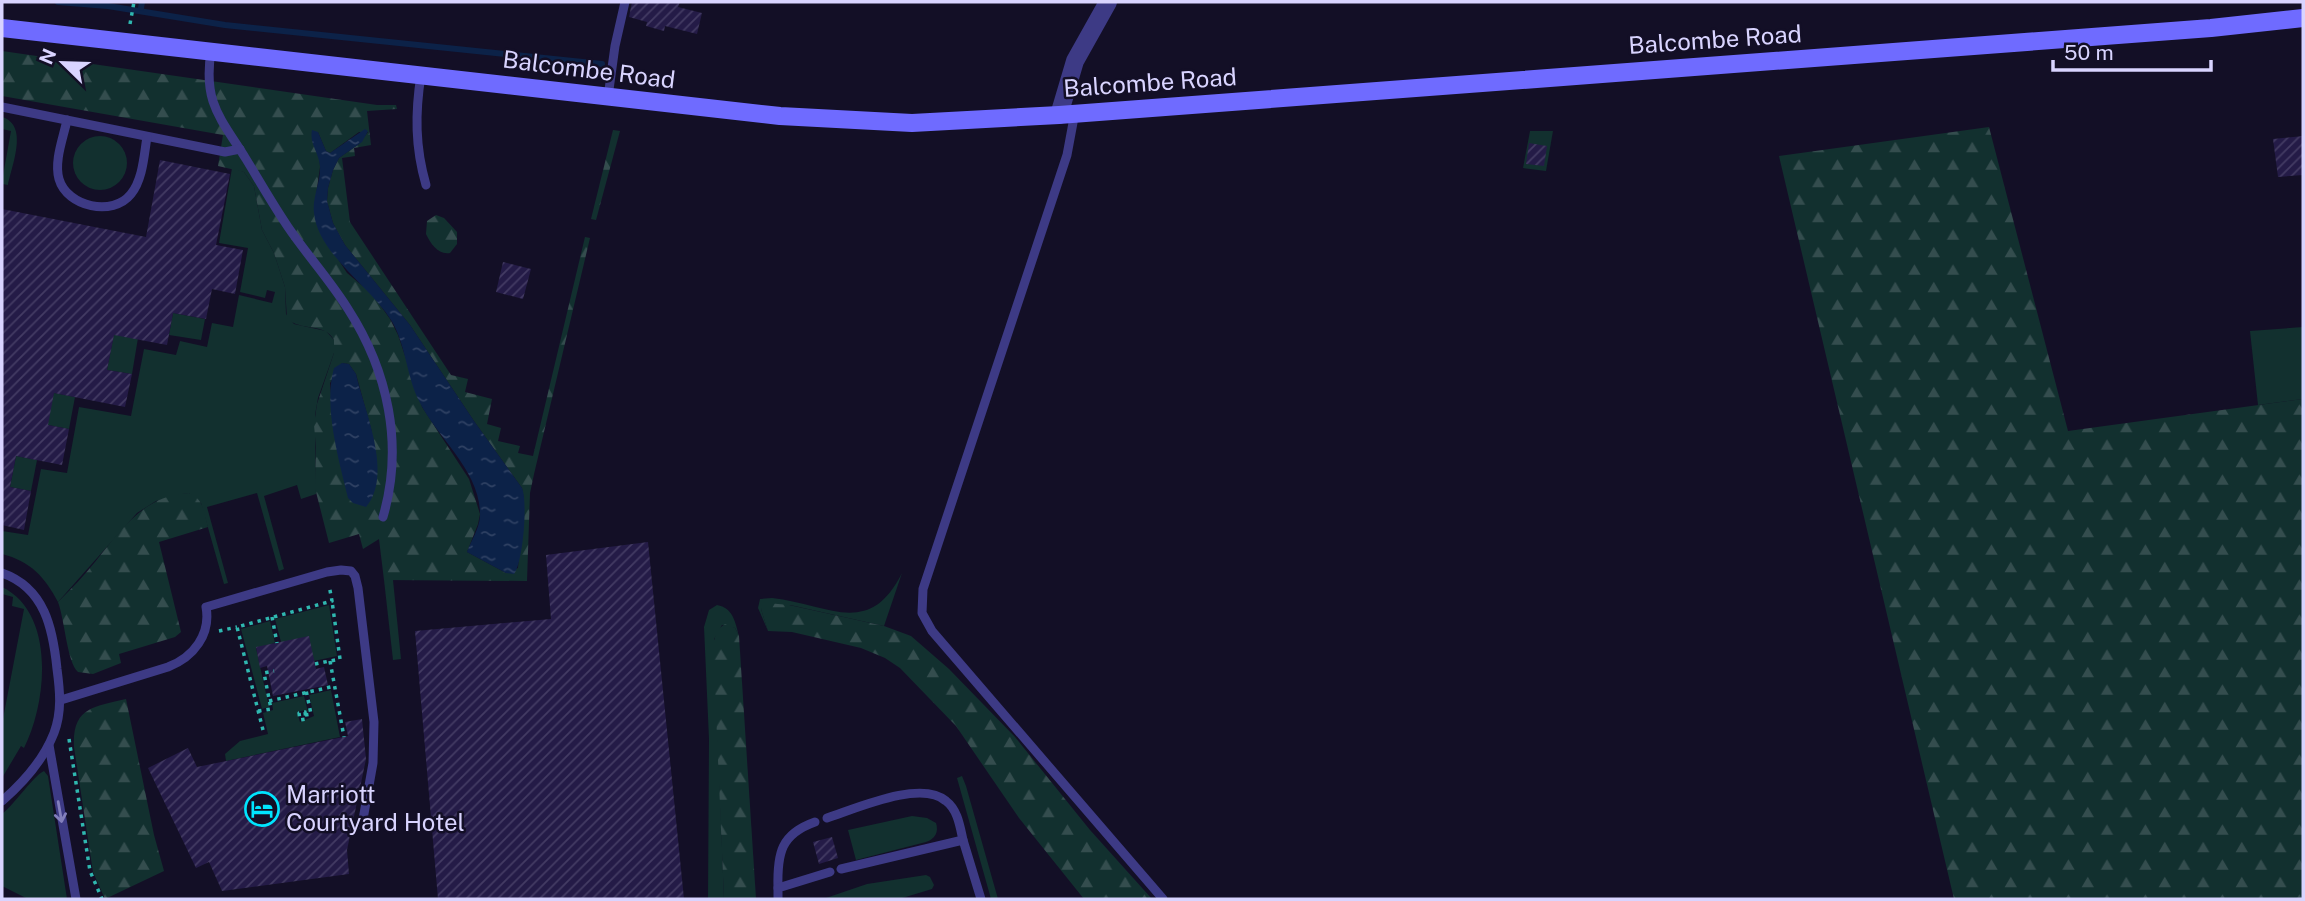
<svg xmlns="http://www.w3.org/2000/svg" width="2305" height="901" viewBox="0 0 2305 901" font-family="'Public Sans',sans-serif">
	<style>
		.green { fill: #12302f }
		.forest { fill: url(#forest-firs); fill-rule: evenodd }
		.water { fill: url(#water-ripples) }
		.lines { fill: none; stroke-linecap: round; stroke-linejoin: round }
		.stream { stroke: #0c2248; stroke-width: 6 }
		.building { fill: url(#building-hatch) }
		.path { stroke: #2fb8b0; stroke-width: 3.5; stroke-dasharray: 3.5 5; stroke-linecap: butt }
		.service { stroke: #3d3a85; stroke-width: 9 }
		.minor { stroke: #3d3a85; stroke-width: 18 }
		.secondary { stroke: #6f6bff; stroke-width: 18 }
		.oneway { stroke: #837fbc }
		.labels { text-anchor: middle; stroke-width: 5; stroke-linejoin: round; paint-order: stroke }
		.street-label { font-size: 24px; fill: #d9d4ff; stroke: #130f26 }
		.poi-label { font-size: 24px; fill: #d9d4ff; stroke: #130f26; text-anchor: start }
	</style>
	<defs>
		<pattern id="forest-firs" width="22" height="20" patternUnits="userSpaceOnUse" patternTransform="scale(1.75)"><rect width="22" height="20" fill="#12302f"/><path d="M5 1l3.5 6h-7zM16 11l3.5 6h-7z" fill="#344d4e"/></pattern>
		<pattern id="water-ripples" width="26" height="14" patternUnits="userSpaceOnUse" patternTransform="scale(1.75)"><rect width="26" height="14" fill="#0c2248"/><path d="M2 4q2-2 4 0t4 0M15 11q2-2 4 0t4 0" fill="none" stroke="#2f4163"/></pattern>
		<pattern id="building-hatch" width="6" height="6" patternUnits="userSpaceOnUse" patternTransform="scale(1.75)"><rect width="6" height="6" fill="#241b47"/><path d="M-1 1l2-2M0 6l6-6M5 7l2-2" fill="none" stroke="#433b63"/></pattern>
	</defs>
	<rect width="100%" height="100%" fill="#130f26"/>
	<!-- green -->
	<g class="green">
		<path d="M2,117C29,125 12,165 8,185L2,184V181L11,131L2,129Z"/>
		<polygon points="1530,131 1553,131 1546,171 1523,168"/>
		<circle cx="100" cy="163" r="27"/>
		<path d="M232,168L244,172L254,186L262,230L274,253L285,287L286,314L294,324L326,331L334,340V353L318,398L315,415L316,494L301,499L297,485L264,496L284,569L279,571L257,493L207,507L228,583L224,584L201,503L189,493L182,494L156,501L137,513L58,602C45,577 30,561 2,554V531L28,535L41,469L67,473L79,407L131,416L144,349L176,355L180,341L207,347L212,323L233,327L239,295L272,303L275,292L267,290L265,298L240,292L248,248L219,243Z"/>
		<polygon points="173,313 205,319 201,340 169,335"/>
		<polygon points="2303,327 2303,399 2258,405 2250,331"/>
		<polygon points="114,334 138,338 132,374 107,370"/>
		<polygon points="54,393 75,397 69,429 43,424"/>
		<polygon points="16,456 37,460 31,491 10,487"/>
		<path d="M902,573L884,626L790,605L761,609L768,631L758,608L760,599L772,598C828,604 869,639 902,573Z"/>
		<polygon points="384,580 393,580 401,659 393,660"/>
		<path d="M2,587C56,613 47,703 24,748L21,746L2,778V724L24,609L12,606L13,597L2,594Z"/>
		<polygon points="329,605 337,656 314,661 281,642 275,619"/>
		<path d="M717,605C733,608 735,621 739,636L735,628L722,625L714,639L724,899H708L709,739L704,627L709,610Z"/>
		<polygon points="270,621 275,643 256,648 269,707 262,709 241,629"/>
		<polygon points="331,690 340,737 226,761 225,754 240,741 268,734 263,713 273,710 272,703 304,696 308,712 305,710 297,712 300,722 314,716 309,695"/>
		<path d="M44,771L48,776L67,899H28L2,886V814C15,804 33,776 44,771Z"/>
		<polygon points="962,776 966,786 998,899 991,899 957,778"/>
		<path d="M912,816L927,818L936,823C939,832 935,839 926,842L856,860L848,830Z"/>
		<polygon points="926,875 930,877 934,885 932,889 899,899 823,899 867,884"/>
	</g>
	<!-- forest -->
	<g class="forest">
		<path d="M2,51L377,105H396L397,109L367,111L371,145L354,148L355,156L342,158L350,222L451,375L468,379L465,392L492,399L487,424L501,428L498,441L520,446L518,453L533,456L585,237L590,238L534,474L530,493L527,581L384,580L379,539L363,549L359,534L329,543L315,488L316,447L314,425L317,404L334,353V340C325,322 300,332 287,318L285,287L274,253L262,230L254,186L244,172L218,166L223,135L2,96ZM318,132L326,151L330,153L359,132H368L359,144L339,158L333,170L328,188L327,201L333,223L345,245L410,325L474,421L522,488L524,499L518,568L506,573L467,552L478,524L480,514L469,479L422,407L398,335L390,319L372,294L347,273L319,230L314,209L320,167ZM342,363L349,364L356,374L372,432L332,405L330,383Z"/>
		<polygon points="1989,127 2068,431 2303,399 2303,899 1954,899 1779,156"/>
		<polygon points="613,130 620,131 596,220 591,219"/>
		<path d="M436,215L444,218L457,232V244L450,253C438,255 431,244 426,234L427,221Z"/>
		<path d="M189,493C204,499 204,513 208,527L159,542L181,632L175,637L119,654L121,663L93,674L78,672C67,662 65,621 58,602C71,589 84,576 95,562C121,530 144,495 189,493Z"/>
		<polygon points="767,603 789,605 884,626 911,636 949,669 1015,737 1090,830 1152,899 1084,899 1019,818 956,726 900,668 885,658 861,648 792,632 768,631 761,609"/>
		<polygon points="725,624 735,628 739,636 756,899 724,899 713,644 717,630"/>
		<path d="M126,699L154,835L164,871L105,899L93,872L74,747C72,707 94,707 126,699Z"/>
	</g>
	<!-- water -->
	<g class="water">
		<path d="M365,129L368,131L362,142L339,158L333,170L328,188L327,201L333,223L345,245L410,325L474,421L522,488C528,502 523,563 514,574L506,573L467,552C471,541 479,529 480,517C482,472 437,438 419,401C406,375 406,344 391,320C370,286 318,254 314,213C312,197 321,182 320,166C319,153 309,143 312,130L318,132L326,151L330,153Z"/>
		<path d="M342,363L349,364L356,374C364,410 394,475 366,507L353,503L348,498C339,460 323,406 334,368Z"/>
	</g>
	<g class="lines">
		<!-- stream -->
		<g class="stream">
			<polyline points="58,2 108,6 225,25 602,64"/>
			<polyline points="141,8 142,2"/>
		</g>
	</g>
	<!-- building -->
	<g class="building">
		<polygon points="632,2 680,2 678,7 702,13 697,34 665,26 664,31 646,26 647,22 629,17"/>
		<polygon points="2303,136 2303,175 2278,177 2273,139"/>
		<polygon points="1529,143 1547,146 1544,166 1526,164"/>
		<polygon points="160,160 230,174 216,245 243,250 235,294 212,289 206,319 173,313 167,345 114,335 107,370 132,374 125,407 54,393 48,425 69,429 62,465 16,456 10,487 31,491 24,530 2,525 2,209 146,237"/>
		<polygon points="503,262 531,269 523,299 496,292"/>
		<polygon points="648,542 684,899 438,899 415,631 551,619 546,555"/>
		<polygon points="309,636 316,669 324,667 328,685 273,696 267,666 260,668 256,647"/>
		<polygon points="362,719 366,759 347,850 349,874 222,891 209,862 196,868 148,768 188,748 197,767 348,736 345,722"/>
		<polygon points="832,837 838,858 819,864 813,842"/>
	</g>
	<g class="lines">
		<!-- path -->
		<g class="path">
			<polyline points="130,24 134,2"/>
			<polyline points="272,617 277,643"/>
			<polyline points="219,631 237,627"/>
			<polyline points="330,661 344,737"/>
			<polyline points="315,664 340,659 332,601"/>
			<polyline points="269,701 335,686"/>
			<polyline points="258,711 271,709 264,673 274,671"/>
			<polygon points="305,712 306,719 300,720 299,713"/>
			<polyline points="305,715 311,714 306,690"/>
			<polyline points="263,730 237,627 332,601 329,585"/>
			<polyline points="69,739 90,871 102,899"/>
		</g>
		<!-- service -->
		<g class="service">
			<path d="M211,51C203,103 220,117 246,159C260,182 273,205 288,227C307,255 330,280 348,309C388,371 404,445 383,517"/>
			<path d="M421,75C415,113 415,147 426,185"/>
			<polyline points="608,97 615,46 625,2"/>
			<polyline points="2,107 225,152 240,149"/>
			<polyline points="1075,112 1067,155 923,589 922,613 932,631 1163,899"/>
			<path d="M67,120C63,139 54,161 59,179C67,207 113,217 131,194C143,179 144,155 147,137"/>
			<path d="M2,573C45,588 53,629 57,669C60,691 62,712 54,733C43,761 24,782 2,801"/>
			<path d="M61,700L168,667C194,657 211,634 206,607L327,572L341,570L351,571L355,576L358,588L374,722L373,763L362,825"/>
			<polyline points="49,745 76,899"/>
			<path d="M827,818C855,809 921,779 946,801C958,810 960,827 963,840"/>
			<polyline points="841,869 963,840 981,899"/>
			<path d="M778,888C777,853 781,834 815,822"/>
			<polyline points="778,899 778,888 830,872"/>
		</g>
		<!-- minor -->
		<polyline class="minor" points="1059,115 1075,61 1108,2"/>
		<!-- secondary -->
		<polyline class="secondary" points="2,28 780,116 912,123 1059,115 2211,28 2303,18"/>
	</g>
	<!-- one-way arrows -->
	<defs><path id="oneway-shaft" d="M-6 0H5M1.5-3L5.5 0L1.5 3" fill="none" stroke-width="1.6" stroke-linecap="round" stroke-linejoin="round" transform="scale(1.75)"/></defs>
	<use class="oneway" href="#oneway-shaft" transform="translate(60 812) rotate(80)"/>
	<!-- icons -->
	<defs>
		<g id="hotel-ring" transform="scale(1.75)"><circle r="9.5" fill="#130f26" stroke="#00e5ff" stroke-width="1.5"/><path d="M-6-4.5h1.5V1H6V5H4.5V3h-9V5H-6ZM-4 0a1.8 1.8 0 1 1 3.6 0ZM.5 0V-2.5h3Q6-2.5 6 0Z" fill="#00e5ff"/></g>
	</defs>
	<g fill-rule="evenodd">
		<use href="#hotel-ring" x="262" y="809"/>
	</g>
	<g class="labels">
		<!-- street labels -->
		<g class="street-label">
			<text transform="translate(1715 40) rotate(-4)" y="8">Balcombe Road</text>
			<text transform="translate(589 70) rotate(7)" y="8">Balcombe Road</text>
			<text transform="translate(1150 83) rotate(-4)" y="8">Balcombe Road</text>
		</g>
		<!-- poi labels -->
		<g class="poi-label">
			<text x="286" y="803">Marriott<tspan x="286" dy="28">Courtyard Hotel</tspan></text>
		</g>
	</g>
	<!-- border -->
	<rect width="2305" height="901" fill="none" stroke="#d9d4ff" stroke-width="7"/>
	<!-- north arrow -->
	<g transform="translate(63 63) rotate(293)" stroke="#130f26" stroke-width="5" paint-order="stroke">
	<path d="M0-5L12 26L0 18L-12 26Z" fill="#d9d4ff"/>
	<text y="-10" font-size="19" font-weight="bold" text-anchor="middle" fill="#d9d4ff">N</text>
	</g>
	<!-- scale -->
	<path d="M2053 60v10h158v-10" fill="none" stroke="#d9d4ff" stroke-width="3.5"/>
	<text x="2064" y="60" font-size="21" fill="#d9d4ff" stroke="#130f26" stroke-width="5" paint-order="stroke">50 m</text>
</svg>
